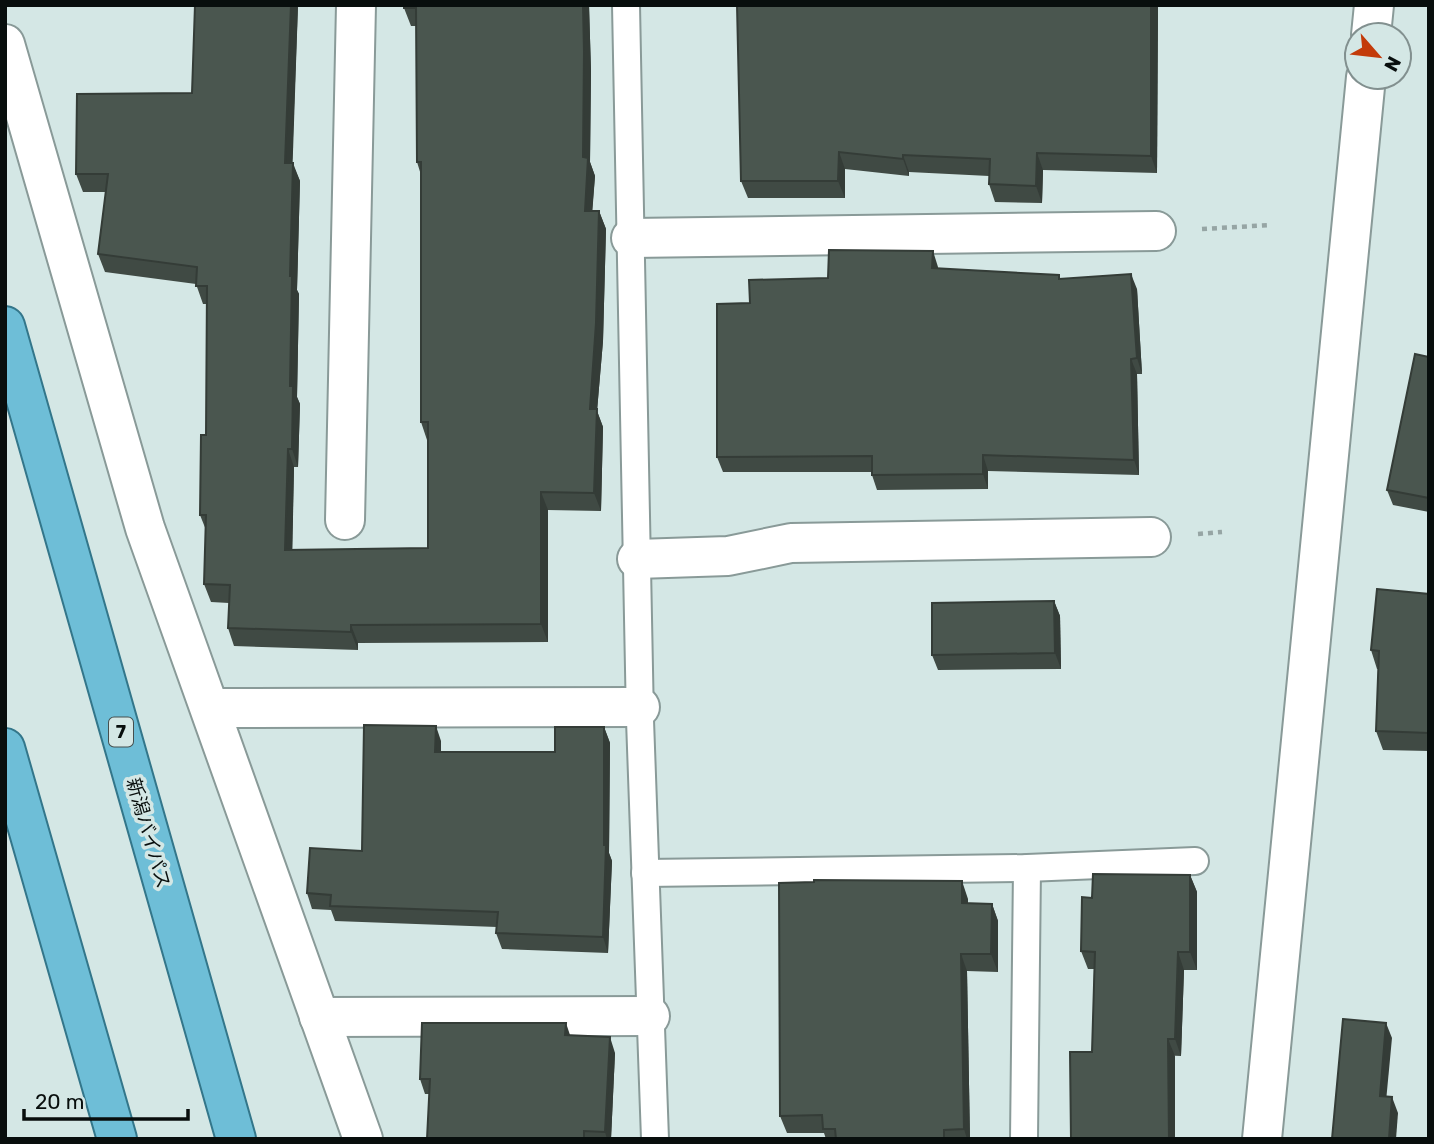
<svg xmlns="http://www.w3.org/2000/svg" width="1434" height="1144" viewBox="0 0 1434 1144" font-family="Rubik,'Noto Sans JP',sans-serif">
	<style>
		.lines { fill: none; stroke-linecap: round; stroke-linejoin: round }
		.service-casing { stroke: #899a98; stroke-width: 30 }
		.minor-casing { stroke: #899a98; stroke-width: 42 }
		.tertiary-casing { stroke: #899a98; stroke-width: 42 }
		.trunk-casing { stroke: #33768a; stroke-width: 42 }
		.path { stroke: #96a5a4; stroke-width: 4.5; stroke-dasharray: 5 5; stroke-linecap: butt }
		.service { stroke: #fff; stroke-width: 26 }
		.minor { stroke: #fff; stroke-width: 38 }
		.tertiary { stroke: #fff; stroke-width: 38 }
		.trunk { stroke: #6ebed7; stroke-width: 38 }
		.wall { fill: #404a44 }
		.shaded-wall { fill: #343c37 }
		.building { fill: #4a564f; stroke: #343c37; stroke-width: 2 }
		.labels { text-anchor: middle; stroke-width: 7; stroke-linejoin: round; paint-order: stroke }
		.shield { fill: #d4e7e5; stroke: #454f4e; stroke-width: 2 }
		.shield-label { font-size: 18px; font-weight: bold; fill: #080e0d }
		.street-label { font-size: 19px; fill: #080e0d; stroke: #d4e7e5 }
	</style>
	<rect width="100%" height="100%" fill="#d4e7e5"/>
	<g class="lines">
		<!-- service casing -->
		<g class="service-casing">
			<g id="service">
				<polyline points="626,5 640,720 655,1139"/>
				<polyline points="645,873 1027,868 1195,861"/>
				<polyline points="1024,1139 1027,868"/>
			</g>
		</g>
		<!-- minor casing -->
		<g class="minor-casing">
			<g id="minor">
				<polyline points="5,44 145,528 363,1139"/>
				<polyline points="631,238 1156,231"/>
				<polyline points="345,520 356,5"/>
				<polyline points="637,559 728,556 791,543 1151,537"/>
				<polyline points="210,708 640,707"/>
				<polyline points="319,1017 650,1016"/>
			</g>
		</g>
		<!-- tertiary casing -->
		<g class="tertiary-casing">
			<g id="tertiary">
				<polyline points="1371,35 1374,5"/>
				<polyline points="1262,1139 1366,77"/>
			</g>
		</g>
		<!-- trunk casing -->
		<g class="trunk-casing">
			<g id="trunk">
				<polyline points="5,326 236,1139"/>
				<polyline points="5,748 117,1139"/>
			</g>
		</g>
		<!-- path -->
		<g class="path">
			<polyline points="1202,229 1271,225"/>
			<polyline points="1198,534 1222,532"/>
		</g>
		<!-- service -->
		<use href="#service" class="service"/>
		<!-- minor -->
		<use href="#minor" class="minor"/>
		<!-- tertiary -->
		<use href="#tertiary" class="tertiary"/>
		<!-- trunk -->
		<use href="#trunk" class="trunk"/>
	</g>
	<!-- wall -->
	<g class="wall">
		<polygon points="195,5 298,5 292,163 300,181 297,290 299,294 297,397 300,404 298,467 294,467 292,550 428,548 428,440 427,440 421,422 421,175 417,162 416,26 411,26 404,8 404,5 589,5 591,71 590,162 595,176 592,211 599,211 606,229 603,341 597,411 603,427 601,511 548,510 548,642 358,643 358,650 234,646 228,628 229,603 211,602 204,584 206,530 200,515 206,435 207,304 203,304 196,284 105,272 98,254 106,192 83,192 76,174 192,93"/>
		<polygon points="737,5 1158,5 1157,173 1043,170 1042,203 995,202 989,184 989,176 909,172 909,176 845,169 845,198 748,198 741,181"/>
		<polygon points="938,267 938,269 1060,279 1137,289 1142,374 1137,374 1139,475 988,471 988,489 877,490 872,475 872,472 723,472 717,457 750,303 828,278"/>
		<polygon points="1429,357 1429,512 1393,505 1387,490"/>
		<polygon points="1429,594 1429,751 1383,750 1376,731 1378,669 1377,669 1371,650"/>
		<polygon points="1054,601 1060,616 1061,669 938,670 932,655"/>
		<polygon points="604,727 610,743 609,853 612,861 608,953 502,949 496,933 497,927 335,921 331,910 312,909 307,893 362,851 441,741 441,752 555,752"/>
		<polygon points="1190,875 1197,892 1197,970 1184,970 1181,1056 1092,1052 1094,969 1088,969 1081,951 1092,898"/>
		<polygon points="968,899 968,903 992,904 998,921 998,972 967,971 970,1139 826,1139 824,1133 787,1133 780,1116"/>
		<polygon points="570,1035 615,1053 611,1139 427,1139 429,1094 425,1094 420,1079"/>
	</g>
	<!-- shaded-wall -->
	<g class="shaded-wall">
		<polygon points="291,5 298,5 292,181 285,163"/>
		<polygon points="583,5 589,5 591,71 590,162 595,176 591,229 585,211 583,157"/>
		<polygon points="1151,5 1158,5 1157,173 1151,156"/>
		<polygon points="839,152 845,169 845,198 838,181"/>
		<polygon points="1037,153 1043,170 1042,203 1036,186"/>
		<polygon points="903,155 909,172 909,176 903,159"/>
		<polygon points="293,163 300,181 297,290 299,294 297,397 300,404 298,467 292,449 290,386 290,276"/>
		<polygon points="599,211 606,229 603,341 597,411 603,427 601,511 594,493 590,409"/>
		<polygon points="933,251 938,267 938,284 932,268"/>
		<polygon points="1131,274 1137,289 1142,374 1137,358"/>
		<polygon points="1131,359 1137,374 1139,475 1134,460"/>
		<polygon points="288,449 294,467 292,568 285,550"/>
		<polygon points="983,455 988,471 988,489 983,474"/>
		<polygon points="541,492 548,510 548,642 541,624"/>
		<polygon points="1054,601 1060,616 1061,669 1055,653"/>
		<polygon points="351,625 358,643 358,650 351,632"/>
		<polygon points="436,726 441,741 441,767 435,752"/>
		<polygon points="604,727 610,743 609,853 612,861 608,953 603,937"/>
		<polygon points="1190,875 1197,892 1197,970 1190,952"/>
		<polygon points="962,881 968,899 968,921 962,903"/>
		<polygon points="992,904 998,921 998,972 991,954"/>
		<polygon points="1178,952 1184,970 1181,1056 1175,1039"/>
		<polygon points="961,954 967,971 970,1139 967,1139 964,1129"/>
		<polygon points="566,1023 571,1038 565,1035"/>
		<polygon points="1386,1023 1392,1038 1385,1112 1380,1096"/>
		<polygon points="610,1037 615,1053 611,1139 607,1139 605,1132"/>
		<polygon points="1168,1039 1175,1056 1175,1139 1169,1139"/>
		<polygon points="1392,1097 1398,1113 1396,1139 1389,1139"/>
	</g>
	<!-- building -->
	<g class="building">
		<polygon points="195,5 291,5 285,163 293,163 290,276 292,276 290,386 293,386 292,449 288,449 285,550 428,548 428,422 421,422 421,162 417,162 416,8 404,8 404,5 583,5 584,52 583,157 588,158 585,211 599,211 596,323 590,409 597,409 594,493 541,492 541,624 351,625 351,632 228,628 230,585 204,584 206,515 200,515 201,435 206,435 207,286 196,286 197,267 98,254 108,174 76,174 77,94 192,93"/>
		<polygon points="737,5 1151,5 1151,156 1037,153 1036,186 989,184 990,159 903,155 903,159 839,152 838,181 741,181"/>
		<polygon points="829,250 933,251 932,268 1059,275 1059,279 1131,274 1137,358 1131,359 1134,460 983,455 983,474 872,475 872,456 717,457 717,304 750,303 749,280 828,278"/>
		<polygon points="1415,354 1429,357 1429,498 1387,490"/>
		<polygon points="1377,589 1429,594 1429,733 1376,731 1379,651 1371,650"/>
		<polygon points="1054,601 1055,653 932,655 932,603"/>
		<polygon points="364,725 436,726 435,752 555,752 555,727 604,727 604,845 606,845 603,937 496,933 498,912 330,906 331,895 307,893 310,848 362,851"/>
		<polygon points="1093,874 1190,875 1190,952 1178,952 1175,1039 1168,1039 1169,1139 1071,1139 1070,1052 1092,1052 1095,952 1081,951 1082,897 1092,898"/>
		<polygon points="814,880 962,881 962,903 992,904 991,954 961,954 964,1129 944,1130 944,1139 836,1139 835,1129 823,1129 822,1115 780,1116 779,883 814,882"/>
		<polygon points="1343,1019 1386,1023 1380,1096 1392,1097 1389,1139 1332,1139"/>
		<polygon points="422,1023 566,1023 565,1035 610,1037 605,1132 584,1131 584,1139 427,1139 430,1079 420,1079"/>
	</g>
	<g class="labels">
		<!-- shield labels -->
		<rect class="shield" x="109" y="717.5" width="24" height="29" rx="5"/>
		<g class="shield-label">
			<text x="121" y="738">7</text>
		</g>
		<!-- street labels -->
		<g class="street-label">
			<text transform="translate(149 833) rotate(74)" y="7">新潟バイパス</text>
		</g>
	</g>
	<!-- border -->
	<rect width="1434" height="1144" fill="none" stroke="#080e0d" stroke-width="14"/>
	<!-- north arrow -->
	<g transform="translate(1378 56) rotate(118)"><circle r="33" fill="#d4e7e5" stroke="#82908f" stroke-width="2"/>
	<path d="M0-5L12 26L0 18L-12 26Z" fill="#c33b0a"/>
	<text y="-10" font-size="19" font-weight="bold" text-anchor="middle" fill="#080e0d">N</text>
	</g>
	<!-- scale -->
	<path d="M24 1109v10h164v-10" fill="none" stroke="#080e0d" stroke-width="3.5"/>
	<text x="35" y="1109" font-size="21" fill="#080e0d" stroke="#d4e7e5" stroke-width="5" paint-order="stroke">20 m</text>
</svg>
